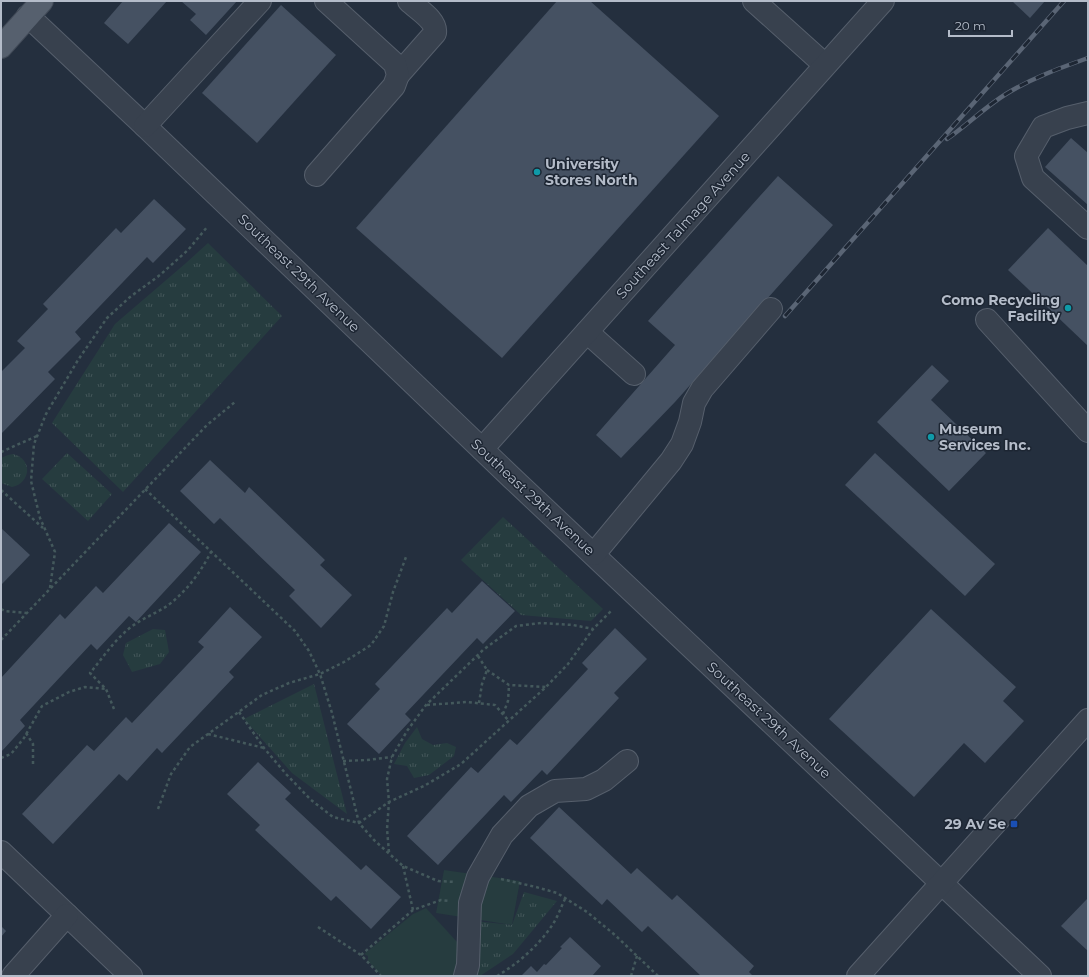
<svg xmlns="http://www.w3.org/2000/svg" width="1089" height="977" viewBox="0 0 1089 977" font-family="Montserrat,sans-serif">
	<style>
		.green { fill: #263c3f }
		.park { fill: url(#park-tufts) }
		.building { fill: #455162 }
		.lines { fill: none; stroke-linecap: round; stroke-linejoin: round }
		.minor-casing { stroke: #565f6c; stroke-width: 24 }
		.major-casing { stroke: #414a57; stroke-width: 24 }
		.path { stroke: #44595c; stroke-width: 2.5; stroke-dasharray: 3 3; stroke-linecap: butt }
		.minor { stroke: #38414e; stroke-width: 22 }
		.major { stroke: #56606e; stroke-width: 22 }
		.rail-casing { stroke: #5a6575; stroke-width: 4.5 }
		.rail { stroke: #1d2633; stroke-width: 3; stroke-dasharray: 9; stroke-linecap: butt }
		.culture-dot { fill: #0f9aa8; stroke: #1d2633; stroke-width: 1.5 }
		.transit-dot { fill: #1a4fb4; stroke: #1d2633; stroke-width: 1.5 }
		.labels { text-anchor: middle; stroke-width: 3; stroke-linejoin: round; paint-order: stroke }
		.poi-label { font-size: 14px; font-weight: bold; fill: #b4bcc9; stroke: #1d2633; text-anchor: start }
		.street-label { font-size: 14px; fill: #b4bcc9; stroke: #1d2633 }
	</style>
	<defs>
		<pattern id="park-tufts" width="24" height="20" patternUnits="userSpaceOnUse"><rect width="24" height="20" fill="#263c3f"/><path d="M3 7l-1-3M5 7V3M7 7l1-3M15 17l-1-3M17 17v-4M19 17l1-3" fill="none" stroke="#435659"/></pattern>
	</defs>
	<rect width="100%" height="100%" fill="#242f3e"/>
	<!-- green -->
	<g class="green">
		<polygon points="444,870 520,881 512,925 436,913"/>
		<polygon points="426,908 458,943 458,954 454,976 381,975 368,961 368,956 364,954 413,914"/>
	</g>
	<!-- park -->
	<g class="park">
		<polygon points="208,243 282,316 123,492 52,423 115,324 186,263"/>
		<polygon points="67,453 112,494 88,521 42,479"/>
		<path d="M13,454C33,459 31,483 12,487L1,483V458L8,455Z"/>
		<polygon points="503,517 603,609 591,621 521,615 461,560"/>
		<polygon points="153,629 165,630 169,652 160,664 132,672 123,655 126,643"/>
		<polygon points="314,684 347,814 292,773 244,719"/>
		<polygon points="417,727 422,739 433,745 447,743 456,747 454,756 429,775 414,778 407,766 394,764 405,743"/>
		<polygon points="524,892 557,901 513,954 480,976 468,976 475,921 512,925"/>
	</g>
	<!-- building -->
	<g class="building">
		<polygon points="123,1 167,1 128,44 104,23"/>
		<polygon points="181,1 237,1 206,35 190,20 196,14"/>
		<polygon points="557,1 590,1 719,116 502,358 356,228"/>
		<polygon points="1012,1 1045,1 1030,18"/>
		<polygon points="281,5 336,55 257,143 202,93"/>
		<polygon points="1071,138 1088,153 1088,205 1045,167"/>
		<polygon points="778,176 833,225 675,402 621,458 596,435 675,345 648,321"/>
		<polygon points="154,199 186,229 153,263 147,257 75,332 81,339 48,372 55,379 1,434 1,372 25,348 17,341 48,309 43,304 116,228 121,233"/>
		<polygon points="1048,228 1088,266 1088,346 1008,270"/>
		<polygon points="932,365 949,381 931,400 986,453 949,491 877,422"/>
		<polygon points="875,453 995,564 965,596 845,485"/>
		<polygon points="210,460 245,493 249,487 325,560 320,565 352,595 321,628 289,596 295,590 220,518 214,524 180,491"/>
		<polygon points="169,523 201,552 136,622 129,616 97,650 91,644 20,720 25,726 1,752 1,678 60,614 65,619 96,586 103,593"/>
		<polygon points="1,528 30,555 1,585"/>
		<polygon points="482,581 515,611 483,644 477,638 405,714 411,720 379,754 347,724 380,689 375,684 447,608 452,613"/>
		<polygon points="230,607 262,637 229,672 234,677 162,753 157,748 127,781 119,774 53,844 22,814 87,745 94,751 126,717 132,723 204,647 198,642"/>
		<polygon points="931,609 1016,687 1003,701 1024,721 985,763 964,743 914,797 829,719"/>
		<polygon points="615,628 647,659 614,693 619,698 547,775 542,770 511,802 504,795 438,865 407,836 471,767 478,773 510,739 517,745 588,669 582,663"/>
		<polygon points="258,762 291,793 285,799 361,870 366,865 401,897 371,929 336,896 331,901 255,830 260,825 227,794"/>
		<polygon points="559,807 631,874 637,868 672,900 677,895 754,966 749,972 753,976 701,976 648,926 642,932 607,899 602,905 530,838"/>
		<polygon points="1088,898 1088,951 1061,926"/>
		<polygon points="1,926 6,931 1,937"/>
		<polygon points="570,937 601,966 592,976 521,976 531,966 537,972 544,964 546,965 562,948 560,947"/>
	</g>
	<g class="lines">
		<!-- minor casing -->
		<g class="minor-casing">
			<g id="minor">
				<polyline points="754,1 825,65"/>
				<polyline points="28,16 145,126 512,478 1040,976"/>
				<path d="M398,75L435,33C437,20 417,9 409,1"/>
				<polyline points="1088,113 1067,118 1043,127 1026,156 1033,178 1088,228"/>
				<polyline points="145,126 260,1"/>
				<polyline points="316,175 394,86 398,75 395,64 326,1"/>
				<polyline points="987,320 1088,431"/>
				<polyline points="587,332 634,374"/>
				<polyline points="482,449 883,1"/>
				<polyline points="594,554 671,461 682,444 690,422 694,403 702,389 771,309"/>
				<polyline points="1,852 131,976"/>
				<polyline points="13,976 67,915"/>
				<polyline points="465,976 468,965 470,903 478,877 502,835 529,806 555,791 586,789 604,780 627,761"/>
				<polyline points="858,976 1088,720"/>
			</g>
		</g>
		<!-- major casing -->
		<g class="major-casing">
			<polyline id="major" points="1,47 42,1"/>
		</g>
		<!-- path -->
		<g class="path">
			<polyline points="1,452 37,436"/>
			<polyline points="145,489 295,631 309,651 320,674 332,713 359,823 374,840 403,866 438,881 455,882"/>
			<polyline points="1,490 43,528"/>
			<polyline points="50,588 55,552 40,518 31,481 34,444 46,414 78,360 107,318 130,297 160,275 188,250 208,226"/>
			<polyline points="1,609 5,611 26,613"/>
			<polyline points="1,640 207,425 235,402"/>
			<polyline points="478,656 487,670 482,684 479,703"/>
			<polyline points="487,670 509,685 546,687"/>
			<polyline points="427,705 467,702 495,705 508,720"/>
			<path d="M114,709L106,689L90,673C101,660 111,645 124,633C136,621 153,615 167,606C187,591 200,573 211,552"/>
			<polyline points="239,712 264,748 286,774 311,800 333,817 359,823 389,802 424,786 461,764 546,687 568,664 593,629 612,610"/>
			<polyline points="503,714 508,701 509,685"/>
			<polyline points="26,733 33,744 33,767"/>
			<polyline points="208,734 264,748"/>
			<polyline points="1,758 11,754 24,738 42,706 69,692 85,687 106,689"/>
			<polyline points="343,761 367,760 392,757"/>
			<polyline points="158,809 171,774 190,747 262,695 289,683 320,674 344,662 371,645 384,626 393,592 406,557"/>
			<polyline points="389,852 387,829 389,802 387,779 392,757 407,731 426,705 483,650 516,626 541,623 573,625 593,629"/>
			<polyline points="403,866 413,910"/>
			<polyline points="501,879 536,887 557,893 587,912 615,935 658,976"/>
			<polyline points="318,927 361,955 381,976"/>
			<polyline points="361,955 413,910 441,900 450,901"/>
			<path d="M497,976C519,963 539,945 553,924C558,916 561,907 565,899"/>
			<polyline points="631,976 637,956"/>
		</g>
		<!-- minor -->
		<use href="#minor" class="minor"/>
		<!-- major -->
		<use href="#major" class="major"/>
		<!-- rail casing -->
		<g class="rail-casing">
			<g id="rail">
				<path d="M947,139C967,125 985,107 1006,94C1032,78 1060,68 1088,58"/>
				<polyline points="785,316 1064,1"/>
			</g>
		</g>
		<!-- rail -->
		<use href="#rail" class="rail"/>
	</g>
	<!-- markers -->
	<g class="culture-dot">
		<circle cx="537" cy="172" r="4"/>
		<circle cx="1068" cy="308" r="4"/>
		<circle cx="931" cy="437" r="4"/>
	</g>
	<rect class="transit-dot" x="1010" y="820" width="8" height="8" rx="2"/>
	<g class="labels">
		<!-- poi labels -->
		<g class="poi-label">
			<text x="545" y="169">University<tspan x="545" dy="16">Stores North</tspan></text>
			<text x="1060" y="305" text-anchor="end">Como Recycling<tspan x="1060" dy="16">Facility</tspan></text>
			<text x="939" y="434">Museum<tspan x="939" dy="16">Services Inc.</tspan></text>
			<text x="1006" y="829" text-anchor="end">29 Av Se</text>
		</g>
		<!-- street labels -->
		<g class="street-label">
			<text transform="translate(683 225) rotate(-48)" y="5">Southeast Talmage Avenue</text>
			<text transform="translate(299 273) rotate(44)" y="5">Southeast 29th Avenue</text>
			<text transform="translate(533 497) rotate(43)" y="5">Southeast 29th Avenue</text>
			<text transform="translate(769 720) rotate(43)" y="5">Southeast 29th Avenue</text>
		</g>
	</g>
	<!-- border -->
	<rect width="1089" height="977" fill="none" stroke="#b4bcc9" stroke-width="4"/>
	<!-- scale -->
	<path d="M949 30v6h63v-6" fill="none" stroke="#b4bcc9" stroke-width="2"/>
	<text x="955" y="30" font-size="12" fill="#b4bcc9" stroke="#1d2633" stroke-width="3" paint-order="stroke">20 m</text>
</svg>
